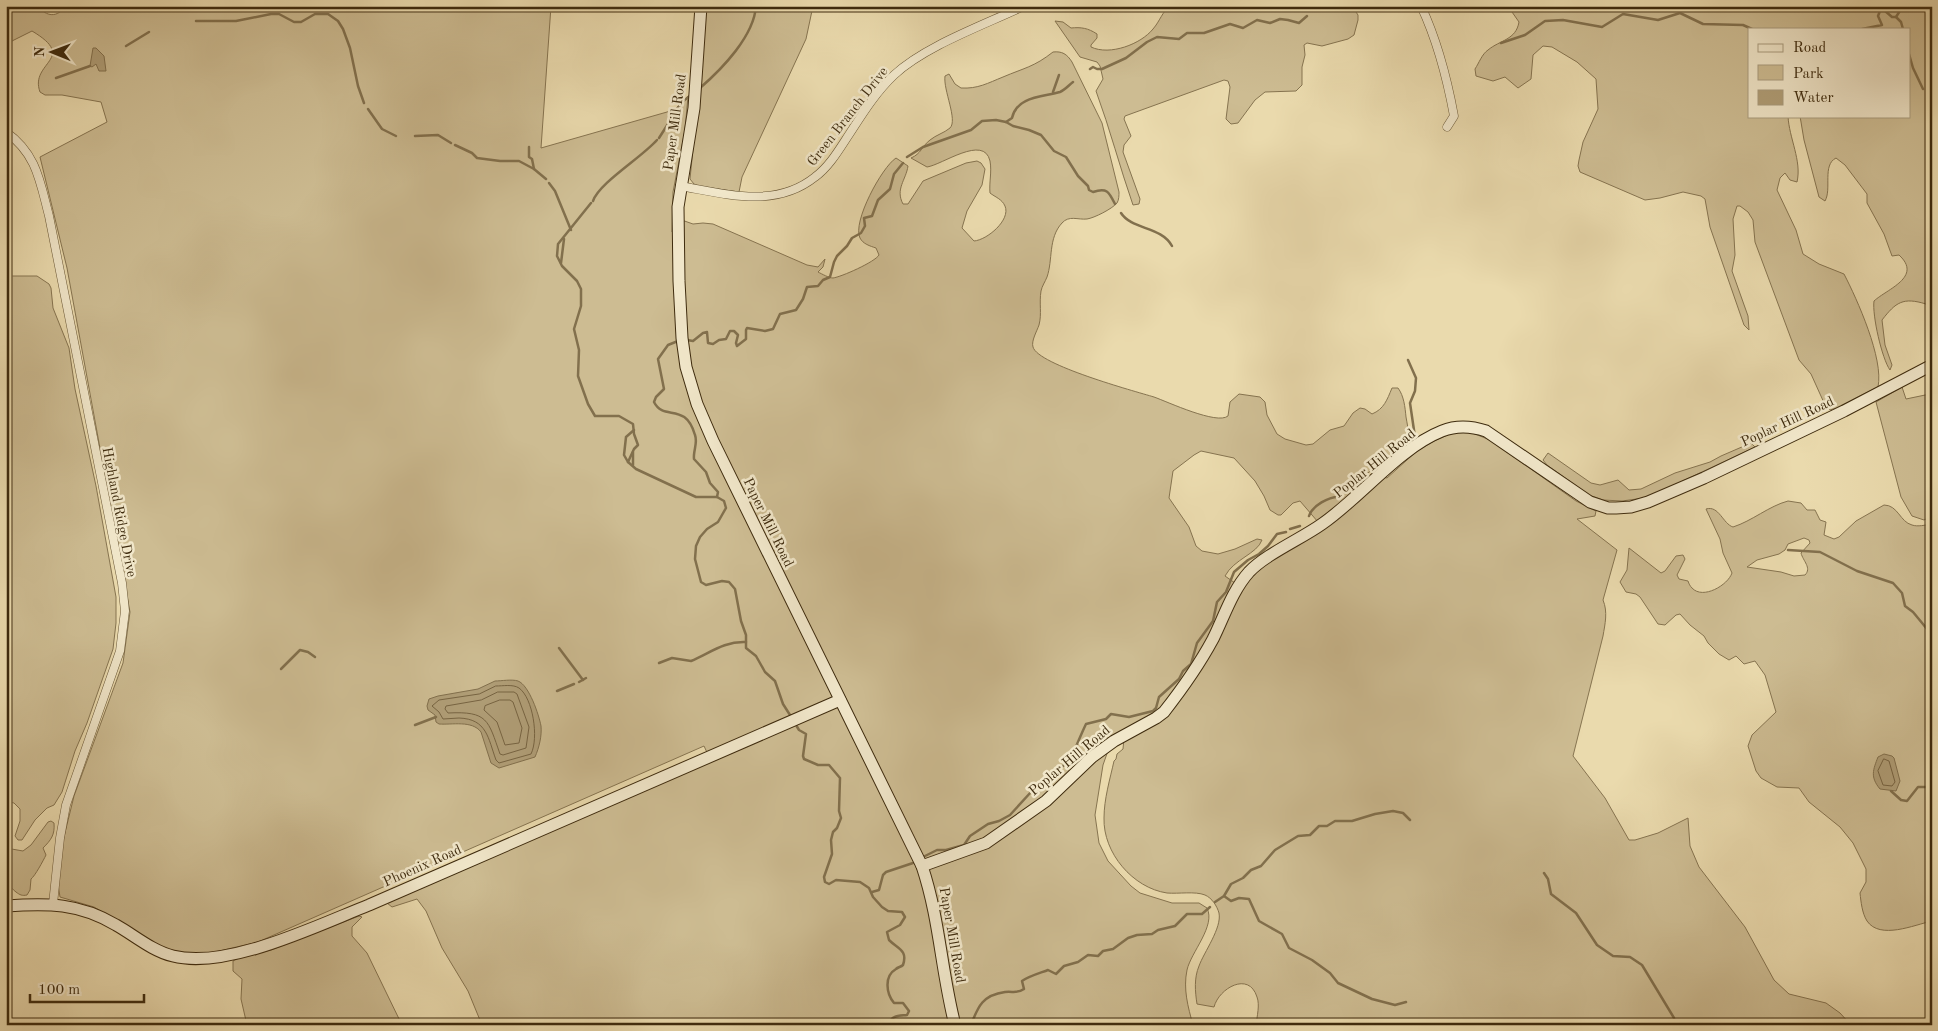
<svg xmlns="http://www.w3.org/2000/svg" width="1938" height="1031" viewBox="0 0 1938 1031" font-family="'Old Standard TT',serif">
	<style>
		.green { fill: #cdbc92; stroke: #867450; fill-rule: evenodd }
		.water { fill: #b09e77; stroke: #82704d }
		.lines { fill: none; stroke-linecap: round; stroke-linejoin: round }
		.shore { stroke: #776442; stroke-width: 1 }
		.stream { stroke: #82704d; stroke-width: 2.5 }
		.street-casing { stroke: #695736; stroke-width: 9 }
		.secondary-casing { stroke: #3e2b0e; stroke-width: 13 }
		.street { stroke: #f1e7ca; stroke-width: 8 }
		.secondary { stroke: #f1e7ca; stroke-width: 11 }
		.labels { text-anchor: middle; stroke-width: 5; stroke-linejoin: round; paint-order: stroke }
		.street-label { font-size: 14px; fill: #3e2b0e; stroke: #f1e7ca }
	</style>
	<rect width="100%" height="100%" fill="#eadaad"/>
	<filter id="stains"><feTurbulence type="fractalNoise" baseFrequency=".004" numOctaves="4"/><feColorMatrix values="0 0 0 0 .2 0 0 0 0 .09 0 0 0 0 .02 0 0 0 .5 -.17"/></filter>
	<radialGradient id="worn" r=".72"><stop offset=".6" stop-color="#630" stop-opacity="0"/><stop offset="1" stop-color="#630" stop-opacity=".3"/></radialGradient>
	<!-- green -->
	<g class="green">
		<path d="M8,6H38C46,17 58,18 65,6H160C166,12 172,9 179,6H551L541,148L674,110L688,96L685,130L673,192L672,232L675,233L676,218L693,224L703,223L713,224L807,265L818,267L825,259L823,267L818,272C822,274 829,278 833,278C841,277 875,262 879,255L876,248C870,246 863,244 860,238C852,222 882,167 896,158L908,166C906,180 895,189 903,204H908L923,181L966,163L977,161L981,163L985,169L982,185L967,211L962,228L974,241C987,240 1011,220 1005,206C1002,199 995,197 990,193C989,182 992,172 990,161C984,134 942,165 927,167L911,158C921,154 922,146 930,140C936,135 944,133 950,128C958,120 943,90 945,76L949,74L955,84L961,88C978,89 988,83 1003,77C1024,68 1034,67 1053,52C1062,51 1067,54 1072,62L1102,123L1119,192C1119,195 1119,200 1117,203C1112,209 1094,218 1087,219C1078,220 1069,215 1062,223C1048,238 1053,260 1047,277C1045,282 1042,286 1041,291C1039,303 1042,314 1039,325C1037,331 1031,341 1033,347C1038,365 1134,391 1154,397C1168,402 1217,425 1228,416L1230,402L1239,394L1260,397L1265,402L1267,415L1277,434L1285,439L1306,445L1313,444L1330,430L1344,426L1353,413L1360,408L1365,409L1372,414C1384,409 1387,400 1392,388H1398C1404,396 1405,407 1406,417C1407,423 1409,431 1408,437C1404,454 1370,469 1359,480L1373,485L1383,477L1387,478L1417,451L1434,441L1454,432H1470L1490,440L1576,501L1596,511L1595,516L1577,519L1617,550L1603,600C1608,612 1605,624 1603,636L1573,756L1605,798L1629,840H1635L1658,833L1688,818L1690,846L1699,867L1745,927L1774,980L1789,994L1826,1003L1840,1013L1851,1025H1256C1257,1016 1260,1005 1257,997C1249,971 1219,988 1214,1007L1197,1004C1195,991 1194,978 1199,966C1204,952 1222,928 1219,913C1217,906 1212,898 1205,895C1195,891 1179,894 1167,893C1133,888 1103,853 1104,818C1104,799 1110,779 1114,761L1116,759L1117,754L1123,749L1124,738L1110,745L1103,765L1095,815L1099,843L1108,861L1131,886L1140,893L1172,903H1199L1207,908C1216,926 1191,952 1187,970C1183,989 1188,1007 1193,1025H482L468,991L442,948L426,911L417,899L392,907L387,903L711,761L704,746L258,942L206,954H180L162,947L94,907L60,897L58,884L63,841L74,796L123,663L130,612L67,268L40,157L107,122L101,102L62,95H45L40,92C29,62 79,59 32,31L12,41L10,44L6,43V10ZM1201,451L1234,458L1255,481L1264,496L1270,510L1278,515H1281L1293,503L1300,501L1318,522L1235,583L1225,576C1234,559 1257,554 1262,540L1257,539L1235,549L1218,554L1202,551L1196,546L1189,527L1169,498L1173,471L1194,455Z"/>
		<polygon points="705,6 813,6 806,39 742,177 739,192 698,186 694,184 690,179 697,109"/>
		<path d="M1170,6H1352L1358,15V20L1354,35L1348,39L1322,46L1307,43L1304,45L1305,55L1302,67V85L1296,91L1265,92L1255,100L1238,123L1231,124L1226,119L1230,87L1228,81L1224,80L1125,116L1124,119L1131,136L1124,145L1123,152L1140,199L1139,204L1133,205C1120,168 1110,129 1096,91L1103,79L1100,66L1097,62L1080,57L1055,21L1063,22L1071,28C1081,27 1088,28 1097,34V38L1091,45V47C1110,56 1141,44 1153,29C1160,21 1162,12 1170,6Z"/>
		<path d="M1513,6H1932V320L1926,304C1903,297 1896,302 1882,320L1885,345L1892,365L1890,370C1882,359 1872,315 1874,301C1887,289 1923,277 1899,255L1892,256L1884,234L1867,203V194L1845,165L1836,158C1822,165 1832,189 1825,201L1819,197L1804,140L1800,116H1909V29H1749V116H1788C1789,138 1802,161 1797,182L1790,180L1785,173L1780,178L1777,190L1796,230L1803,254L1819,264L1844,274C1857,299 1884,359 1878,387L1836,408L1830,410L1825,405L1811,374L1799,360L1755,242L1753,220L1748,212L1740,206H1737L1733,219L1735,255L1732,271L1748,316L1749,330L1744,325L1710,227L1705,199L1701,196L1683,192L1660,198L1645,200L1580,172L1578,166L1579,160L1583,142L1598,109L1596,79L1577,62L1552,47L1543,46L1533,55L1531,79L1518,88L1505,77L1493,81L1476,76L1475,69C1479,63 1482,54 1488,50C1500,40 1516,40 1519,22L1512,12Z"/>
		<polygon points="6,276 37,276 49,284 51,288 53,308 69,348 75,389 96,486 116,597 116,623 113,649 87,723 75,751 62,792 54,805 47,808 35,820 22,840 18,840 15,836 20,821 20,809 14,803 6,801"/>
		<polygon points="1902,387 1906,399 1930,394 1932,396 1932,516 1924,520 1912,516 1901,497 1876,402"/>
		<polygon points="1751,443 1755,447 1670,487 1644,498 1622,501 1603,500 1589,495 1547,465 1543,460 1548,453 1591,483 1600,485 1618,480 1629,490 1641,489 1675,473 1710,462 1721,456"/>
		<path d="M1788,501L1801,503L1807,510H1815L1820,520L1826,522L1824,535L1834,539L1839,537L1856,521L1884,505C1898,505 1900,522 1912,525C1918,527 1925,525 1932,524V921C1914,925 1880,940 1867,921C1862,913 1861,902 1860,893L1866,882V869L1853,843L1840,827L1809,802L1799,788L1777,787L1761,778L1756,771L1748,746L1752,735L1776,712L1765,675L1755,661L1744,664L1736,656L1729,660L1719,654L1708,643L1704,636L1690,625L1680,614L1676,615L1665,625L1658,624L1640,597L1636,594L1626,592L1620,582L1627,570L1629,548L1661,573L1665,571L1676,556L1683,555L1685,559L1677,575L1679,579L1688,581C1689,584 1690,586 1692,588C1703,600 1728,585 1732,573L1723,553L1720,539L1706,509C1719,505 1723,524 1733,527C1752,521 1769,506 1788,501ZM1804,538L1809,540L1810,543L1801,553C1803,561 1812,568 1805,575L1794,576L1781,572L1747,567L1757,560L1779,554L1785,550L1788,544Z"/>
		<path d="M51,821L54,823C55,835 51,840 43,848L46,855C43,861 35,876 31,879L30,890L27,895C22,896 20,895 16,892C2,882 6,863 6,848L23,851L31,845L48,822Z"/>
		<polygon points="359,916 362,917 352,927 352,936 367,953 402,1025 247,1025 241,999 242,979 233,971 233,961 243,956 271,950"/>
	</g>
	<!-- water -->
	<g class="water">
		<polygon points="93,48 96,48 104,56 106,71 99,71 96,64 92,67 90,66"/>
		<path d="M495,681C501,681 512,679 518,681C529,685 539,715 541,726C542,736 539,748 535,757L499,768L491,763L481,732C472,720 452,725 439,724L436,722L435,715L428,710L427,706L429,699L438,696L478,689Z"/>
		<path d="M1884,754L1892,756L1894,758L1900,781L1896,791L1880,789C1870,777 1873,770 1878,757Z"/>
	</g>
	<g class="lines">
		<!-- shore -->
		<g class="shore">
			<path d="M496,686C503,686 513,684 519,688C533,698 539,738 531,754L499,763L496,760C488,738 487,719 459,718C454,718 448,719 443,719L439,712L432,706L439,700L479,694Z"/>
			<path d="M498,692H514L517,694L529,727L526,748L503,755L500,754C488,720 488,711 448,713L445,709L446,706L481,700Z"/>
			<polygon points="500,700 510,700 513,702 522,728 519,743 505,745 497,722 484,710 485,706"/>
			<polygon points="1884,759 1889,761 1895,782 1892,786 1883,785 1878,771"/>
		</g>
		<!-- stream -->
		<g class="stream">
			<polyline points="1896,17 1903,6"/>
			<polyline points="196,21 236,21 271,14 279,14 294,22 301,22 315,14 328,14 338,21 343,29 350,48 358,86 364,103"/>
			<polyline points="1862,29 1882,25 1878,16 1880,11 1884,10 1892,17 1896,17 1901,22 1903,29"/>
			<polyline points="1501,43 1525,35 1545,21 1563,20 1602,27 1623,14 1658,20 1680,13 1703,24 1743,25 1752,29"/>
			<polyline points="126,46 149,32"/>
			<polyline points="1909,54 1913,68 1923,89"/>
			<polyline points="1090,69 1093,67 1097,69 1102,69 1126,58 1147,42 1157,37 1179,39 1187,33 1204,33 1230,24 1243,28 1257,20 1270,23 1280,19 1288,20 1299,23 1307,16"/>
			<polyline points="56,78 90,66"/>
			<path d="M700,88C722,69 754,36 756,6"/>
			<polyline points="1053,92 1059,75"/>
			<polyline points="368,109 382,129 396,136"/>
			<path d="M1006,122L1012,118C1017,96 1043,97 1060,92C1065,90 1069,85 1073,82"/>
			<polyline points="415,136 438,135 451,143"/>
			<polyline points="659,138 682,102 691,95"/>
			<polyline points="455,145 472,153 477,158 500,161 519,161 534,169 546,179"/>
			<polyline points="529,147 529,157 532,159 534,169"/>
			<path d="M907,157L923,147L971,130L982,121L996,120L1006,122L1013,126L1029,130L1041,135L1054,151L1066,157L1078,176L1088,186L1089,190L1093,192C1107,187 1109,192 1115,204"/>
			<polyline points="549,183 555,191 571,230"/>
			<path d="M593,201C599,183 641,158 657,140"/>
			<polyline points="591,203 558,244 557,256 562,266 577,281 581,289 581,306 574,329 579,350 578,376 588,404 595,416 619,416 633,424 634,434 638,445 634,449 628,462"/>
			<path d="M1121,213C1132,230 1161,226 1172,246"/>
			<polyline points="561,263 564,239"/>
			<polyline points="687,340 693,341 703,333 707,332 708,343 713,344 719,340 726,339 730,331 734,331 738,335 736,343 737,346 746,339 746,330 747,328 765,331 773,329 780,314 796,310 803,299 807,287 818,286 823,280 830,277 834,262 837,256 847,246 852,238 861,233 865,226 864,218 872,216 878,200 890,189 894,174 903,163"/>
			<path d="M678,341L668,345L658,359L664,389L656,397L654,402C664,422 685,401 695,435C698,443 693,451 694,459L706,472L710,483L718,492L717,497"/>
			<polyline points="634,430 626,437 624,455 628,462 636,469 696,497 717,497 724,501 726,508 718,522 707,529 700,537 696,546 695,559 701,582 706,585 722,581 729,582 735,589 741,621 746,635 746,648 756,656 765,672 775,681 783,704 790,715"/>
			<polyline points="633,465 633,452"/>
			<path d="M1383,465C1393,454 1406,447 1415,437L1410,403L1415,391L1416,378L1408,360"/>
			<path d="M1309,516C1312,506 1329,496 1340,497C1350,483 1355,489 1366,480"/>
			<polyline points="1290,529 1300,526"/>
			<polyline points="1788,550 1820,552 1857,571 1893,583 1902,593 1905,606 1913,612 1932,635"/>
			<polyline points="559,648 583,680"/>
			<path d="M659,663L672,658L691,661C710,653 724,641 746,642"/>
			<polyline points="281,669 300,650 308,652 315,657"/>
			<polyline points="579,682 586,678"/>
			<polyline points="557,691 574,684"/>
			<polyline points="415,725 436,717"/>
			<path d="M796,725L799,730L806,734L803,756L804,759L818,765H829L840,778L839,811L841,818L837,828L833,832L831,840L832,854L824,877L825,882L829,884L836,880L860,882L869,888L873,897L882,907L888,911L902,912L905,917L900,925L887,932L889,940C898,949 908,950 903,965C901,967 898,967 896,969C884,976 886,993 894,1003H903L909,1011L907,1015C898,1016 892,1015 888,1025"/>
			<polyline points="1891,791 1901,800 1907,801 1918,787 1932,787"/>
			<path d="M925,856L937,850H946L964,845L970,836L988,824L999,821L1010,815L1031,792L1047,782L1051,773L1063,766L1068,760V753L1075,750C1075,748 1085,726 1086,724L1106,719L1111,714L1129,717L1153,711L1156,708L1159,697L1179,679L1183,671L1191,664L1197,643L1213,621L1217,602L1226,592L1234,572L1248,560L1259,554L1268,546L1277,534L1286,532"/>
			<polyline points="1544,873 1548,879 1551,894 1576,913 1597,945 1613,956 1630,957 1642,965 1674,1018 1675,1025"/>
			<polyline points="872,892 879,890 883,875 886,872 913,863"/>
			<polyline points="1224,896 1231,901 1239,898 1249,899 1259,921 1282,934 1289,948 1312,960 1330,973 1338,983 1372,999 1395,1005 1406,1002"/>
			<polyline points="1215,902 1224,896 1231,884 1243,878 1251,870 1261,866 1275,850 1298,836 1310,835 1319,826 1327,826 1335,821 1352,821 1375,814 1393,811 1403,813 1410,820"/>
			<path d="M971,1025C978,1006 983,995 1005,992C1013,991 1017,994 1024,989L1022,981C1029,976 1040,973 1048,970L1056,974L1064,966L1078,962L1088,955L1098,956L1103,951L1113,949L1128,938L1137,935L1152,934L1158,930L1175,926L1187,914H1202L1210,907"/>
		</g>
		<!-- street casing -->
		<g class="street-casing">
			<g id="street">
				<path d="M1421,6C1438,42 1447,78 1454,116L1447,127"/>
				<path d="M6,132C37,154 40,182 49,216L122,583L125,611L120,651L66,805L60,838L53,904"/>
				<path d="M680,186C726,194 775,209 815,177C830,166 840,148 850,133C863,113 876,92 894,75C925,46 984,25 1024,6"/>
			</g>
		</g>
		<!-- secondary casing -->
		<g class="secondary-casing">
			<g id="secondary">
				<path d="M701,6L694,108L678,207L679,281L682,338L686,367L697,404L713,441L922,866C940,920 941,971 955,1025"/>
				<path d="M922,866L986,843L1046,801L1092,757L1114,741L1156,718L1164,712C1182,689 1199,665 1213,639C1224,617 1232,591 1249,572C1266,554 1301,539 1322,524C1360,498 1399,448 1442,431C1457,425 1471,426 1486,431L1590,502L1608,508H1616L1631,507L1648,502L1704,478L1844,411L1932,365"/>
				<path d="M6,906C48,903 79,903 116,925C134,935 152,951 173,956C227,970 318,925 369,905L840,700"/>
			</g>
		</g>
		<!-- street -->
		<use href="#street" class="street"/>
		<!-- secondary -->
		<use href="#secondary" class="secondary"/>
	</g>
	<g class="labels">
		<!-- street labels -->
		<g class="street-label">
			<text transform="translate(847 116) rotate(-52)" y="5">Green Branch Drive</text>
			<text transform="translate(674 122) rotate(-82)" y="5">Paper Mill Road</text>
			<text transform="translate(1787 421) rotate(-25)" y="5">Poplar Hill Road</text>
			<text transform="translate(1374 463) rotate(-39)" y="5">Poplar Hill Road</text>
			<text transform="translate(120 512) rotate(79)" y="5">Highland Ridge Drive</text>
			<text transform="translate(769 522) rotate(64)" y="5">Paper Mill Road</text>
			<text transform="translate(1069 760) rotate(-40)" y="5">Poplar Hill Road</text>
			<text transform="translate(422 865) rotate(-24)" y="5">Phoenix Road</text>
			<text transform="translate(953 935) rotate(80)" y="5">Paper Mill Road</text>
		</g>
	</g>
	<!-- margin -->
	<rect width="1938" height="1031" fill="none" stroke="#eadaad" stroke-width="25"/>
	<rect x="8" y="8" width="1923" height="1016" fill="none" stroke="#3e2b0e" stroke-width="2.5"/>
	<rect x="12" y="12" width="1913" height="1006" fill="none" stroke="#3e2b0e"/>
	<!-- legend -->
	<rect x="1748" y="28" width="162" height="90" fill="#f1e7ca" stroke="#a99c7f"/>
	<rect x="1758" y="44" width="25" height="8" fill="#f1e7ca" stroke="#a99c7f"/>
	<text x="1793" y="52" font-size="15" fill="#3e2b0e">Road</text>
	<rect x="1758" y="65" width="25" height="15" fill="#cdbc92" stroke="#a99c7f"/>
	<text x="1793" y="78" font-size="15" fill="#3e2b0e">Park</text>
	<rect x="1758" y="90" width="25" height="15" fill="#b09e77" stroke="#a99c7f"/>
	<text x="1793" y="102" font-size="15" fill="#3e2b0e">Water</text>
	<!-- north arrow -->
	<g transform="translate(52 52) rotate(271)" stroke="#f1e7ca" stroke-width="4" paint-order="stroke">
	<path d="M0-4L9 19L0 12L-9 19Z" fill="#3e2b0e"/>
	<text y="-8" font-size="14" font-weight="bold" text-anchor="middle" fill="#3e2b0e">N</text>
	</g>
	<!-- scale -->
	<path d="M30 994v8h114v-8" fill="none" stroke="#3e2b0e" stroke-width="2.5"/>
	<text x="38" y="994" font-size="15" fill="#3e2b0e" stroke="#f1e7ca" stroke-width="4" paint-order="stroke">100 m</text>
	<rect width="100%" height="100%" filter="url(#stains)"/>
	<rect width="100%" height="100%" fill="url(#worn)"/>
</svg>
